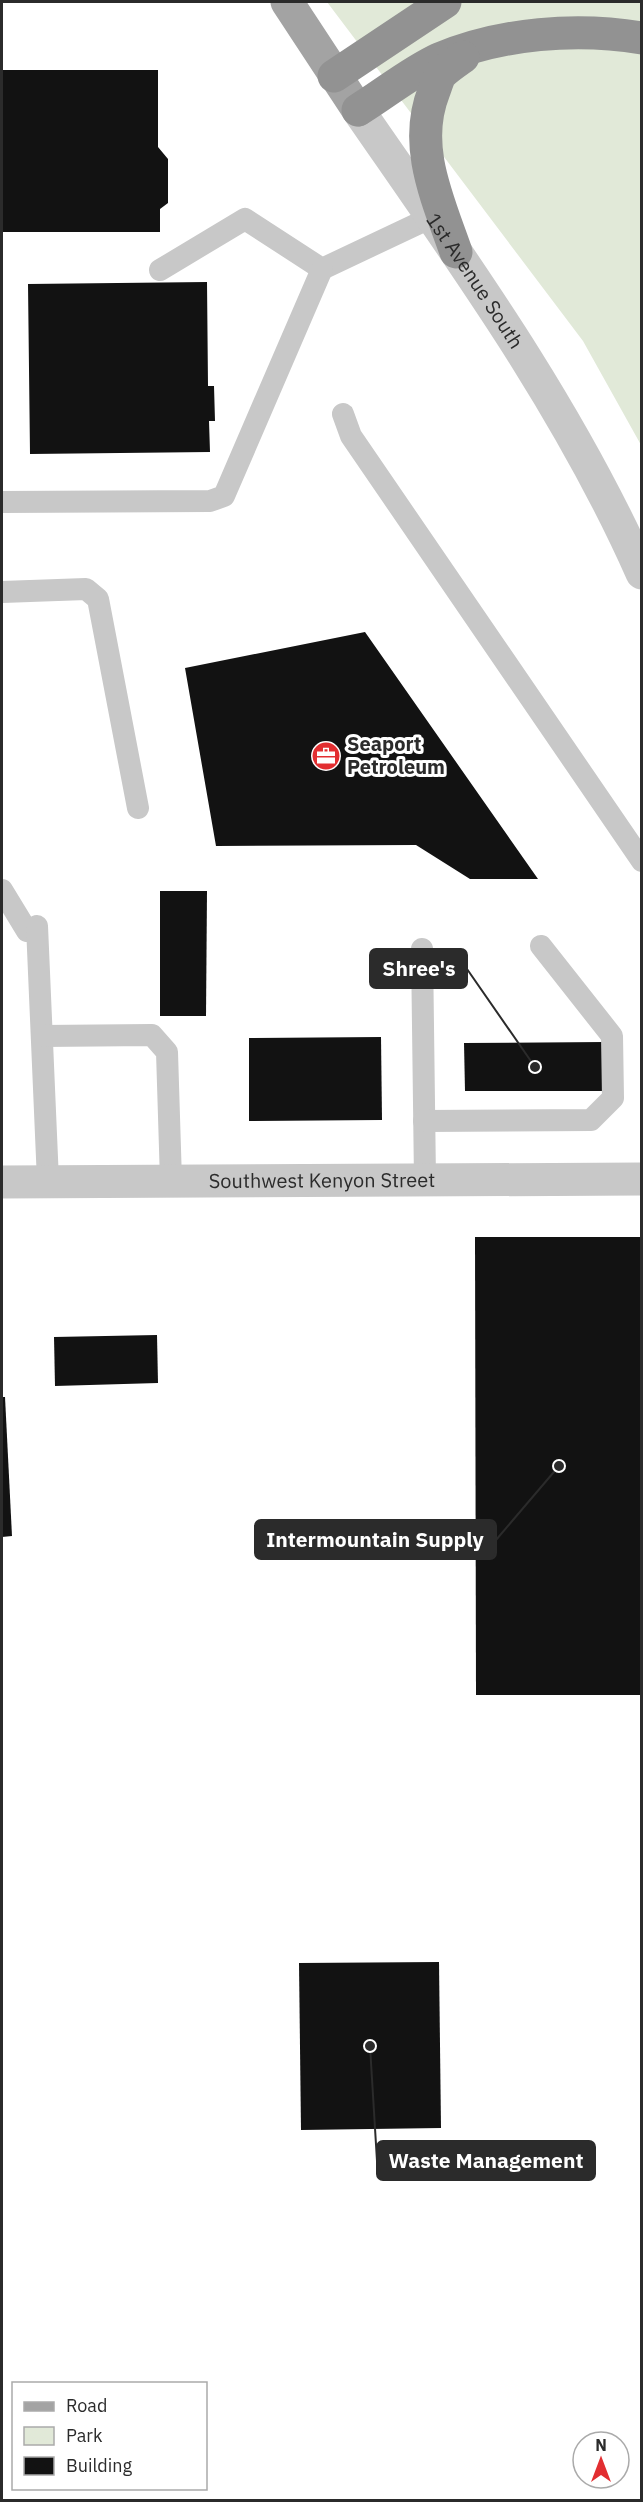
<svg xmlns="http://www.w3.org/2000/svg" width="643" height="2502" viewBox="0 0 643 2502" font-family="'IBM Plex Sans',sans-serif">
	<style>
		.green { fill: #e1e9d8 }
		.building { fill: #121212 }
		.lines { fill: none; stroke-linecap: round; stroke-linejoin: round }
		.service { stroke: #c8c8c8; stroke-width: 22 }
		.minor { stroke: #c8c8c8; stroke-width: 33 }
		.tertiary { stroke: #c8c8c8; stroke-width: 33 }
		.primary { stroke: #a3a3a3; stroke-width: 33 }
		.motorway { stroke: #929292; stroke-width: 33 }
		.labels { text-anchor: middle; stroke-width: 6; stroke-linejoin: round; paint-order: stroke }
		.street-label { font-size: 20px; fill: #2b2b2b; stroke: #fff }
		.poi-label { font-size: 20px; font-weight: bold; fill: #2b2b2b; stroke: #fff; text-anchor: start }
		.leader { fill: none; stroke: #2b2b2b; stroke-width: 2 }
		.callout-dot { fill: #2b2b2b; stroke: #fff; stroke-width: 2 }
		.callout { fill: #2b2b2b; stroke: #2b2b2b; stroke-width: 2 }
		.callout-label { font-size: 21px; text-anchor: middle; font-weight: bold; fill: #fff }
	</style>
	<rect width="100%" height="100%" fill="#fff"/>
	<!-- green -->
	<polygon class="green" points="327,2 641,2 641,445 583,341"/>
	<!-- building -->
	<g class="building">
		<polygon points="2,70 158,70 158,147 168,159 168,203 160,209 160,232 2,232"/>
		<polygon points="207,282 208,386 214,386 215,421 209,421 210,452 30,454 28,284"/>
		<polygon points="365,632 538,879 470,879 416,845 216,846 185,668"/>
		<polygon points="160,891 207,891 206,1016 160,1016"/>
		<polygon points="381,1037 382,1120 249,1121 249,1038"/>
		<polygon points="605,1042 605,1091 465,1091 464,1043"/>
		<polygon points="475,1237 642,1237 642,1695 476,1695"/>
		<polygon points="157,1335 158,1383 55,1386 54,1337"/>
		<polygon points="2,1397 5,1397 12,1536 2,1537"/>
		<polygon points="439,1962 441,2128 301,2130 299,1963"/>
	</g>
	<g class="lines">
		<!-- service -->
		<g class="service">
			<polyline points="160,270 245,219 322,269 432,217"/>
			<polyline points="343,414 351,436 642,861"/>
			<polyline points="2,502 210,501 224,496 322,269"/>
			<polyline points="2,592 86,589 98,599 138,808"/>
			<polyline points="2,890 27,931"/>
			<polyline points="37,926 48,1181"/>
			<polyline points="422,949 425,1180"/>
			<polyline points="42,1036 152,1035 167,1052 171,1181"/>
			<polyline points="424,1121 591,1120 613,1098 612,1036 541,946"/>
		</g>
		<!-- minor -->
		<path class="minor" id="s1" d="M2,1182L642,1179"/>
		<!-- tertiary -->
		<path class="tertiary" id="s2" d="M358,110C461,259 568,406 642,573"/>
		<!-- primary -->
		<polyline class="primary" points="287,2 358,110"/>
		<!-- motorway -->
		<g class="motorway">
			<polyline points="334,76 445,2"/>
			<path d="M358,110C384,94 411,72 439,59C502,33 576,27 642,38"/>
			<path d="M456,252C438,200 412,146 434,91C436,86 438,78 441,74C447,68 456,62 463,57"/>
		</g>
	</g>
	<!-- icons -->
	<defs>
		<g id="office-disc" transform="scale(1.5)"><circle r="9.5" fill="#e22e31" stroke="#fff"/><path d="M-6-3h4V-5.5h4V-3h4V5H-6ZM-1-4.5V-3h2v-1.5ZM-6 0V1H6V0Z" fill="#fff"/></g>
	</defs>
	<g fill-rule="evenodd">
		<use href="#office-disc" x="326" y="756"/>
	</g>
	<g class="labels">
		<!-- street labels -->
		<g class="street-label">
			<text dy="7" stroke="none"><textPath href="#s2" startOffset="207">1st Avenue South</textPath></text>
			<text dy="7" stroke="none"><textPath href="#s1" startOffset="320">Southwest Kenyon Street</textPath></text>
		</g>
		<!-- poi labels -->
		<g class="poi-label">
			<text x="347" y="751">Seaport<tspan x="347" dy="23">Petroleum</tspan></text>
		</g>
	</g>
	<!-- callouts -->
	<path class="leader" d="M535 1067L467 969M559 1466L496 1540M370 2046L377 2161"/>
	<g class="callout-dot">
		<circle cx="535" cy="1067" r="6"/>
		<circle cx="559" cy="1466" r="6"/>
		<circle cx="370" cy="2046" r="6"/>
	</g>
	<g class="callout">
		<rect x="370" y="949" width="97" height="39" rx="6"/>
		<rect x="255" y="1520" width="241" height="39" rx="6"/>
		<rect x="377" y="2141" width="218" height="39" rx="6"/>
	</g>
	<g class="callout-label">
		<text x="419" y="976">Shree's</text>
		<text x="375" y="1547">Intermountain Supply</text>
		<text x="486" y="2168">Waste Management</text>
	</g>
	<!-- border -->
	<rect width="643" height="2502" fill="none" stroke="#2b2b2b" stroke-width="6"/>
	<!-- legend -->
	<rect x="12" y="2382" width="195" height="108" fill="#ffffff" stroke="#aaaaaa" stroke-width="1.5"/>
	<rect x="24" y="2402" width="30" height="9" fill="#a3a3a3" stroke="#aaaaaa" stroke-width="1.5"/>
	<text x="66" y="2412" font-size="18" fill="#2b2b2b">Road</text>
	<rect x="24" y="2427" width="30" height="18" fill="#e1e9d8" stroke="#aaaaaa" stroke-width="1.5"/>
	<text x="66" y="2442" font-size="18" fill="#2b2b2b">Park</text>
	<rect x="24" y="2457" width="30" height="18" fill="#121212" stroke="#aaaaaa" stroke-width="1.5"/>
	<text x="66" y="2472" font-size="18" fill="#2b2b2b">Building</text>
	<!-- north arrow -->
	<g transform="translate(601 2460)"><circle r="28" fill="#ffffff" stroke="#aaaaaa" stroke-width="1.5"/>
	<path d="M0-4.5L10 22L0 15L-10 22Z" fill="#e22e31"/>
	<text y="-9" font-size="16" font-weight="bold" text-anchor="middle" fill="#2b2b2b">N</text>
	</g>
</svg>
